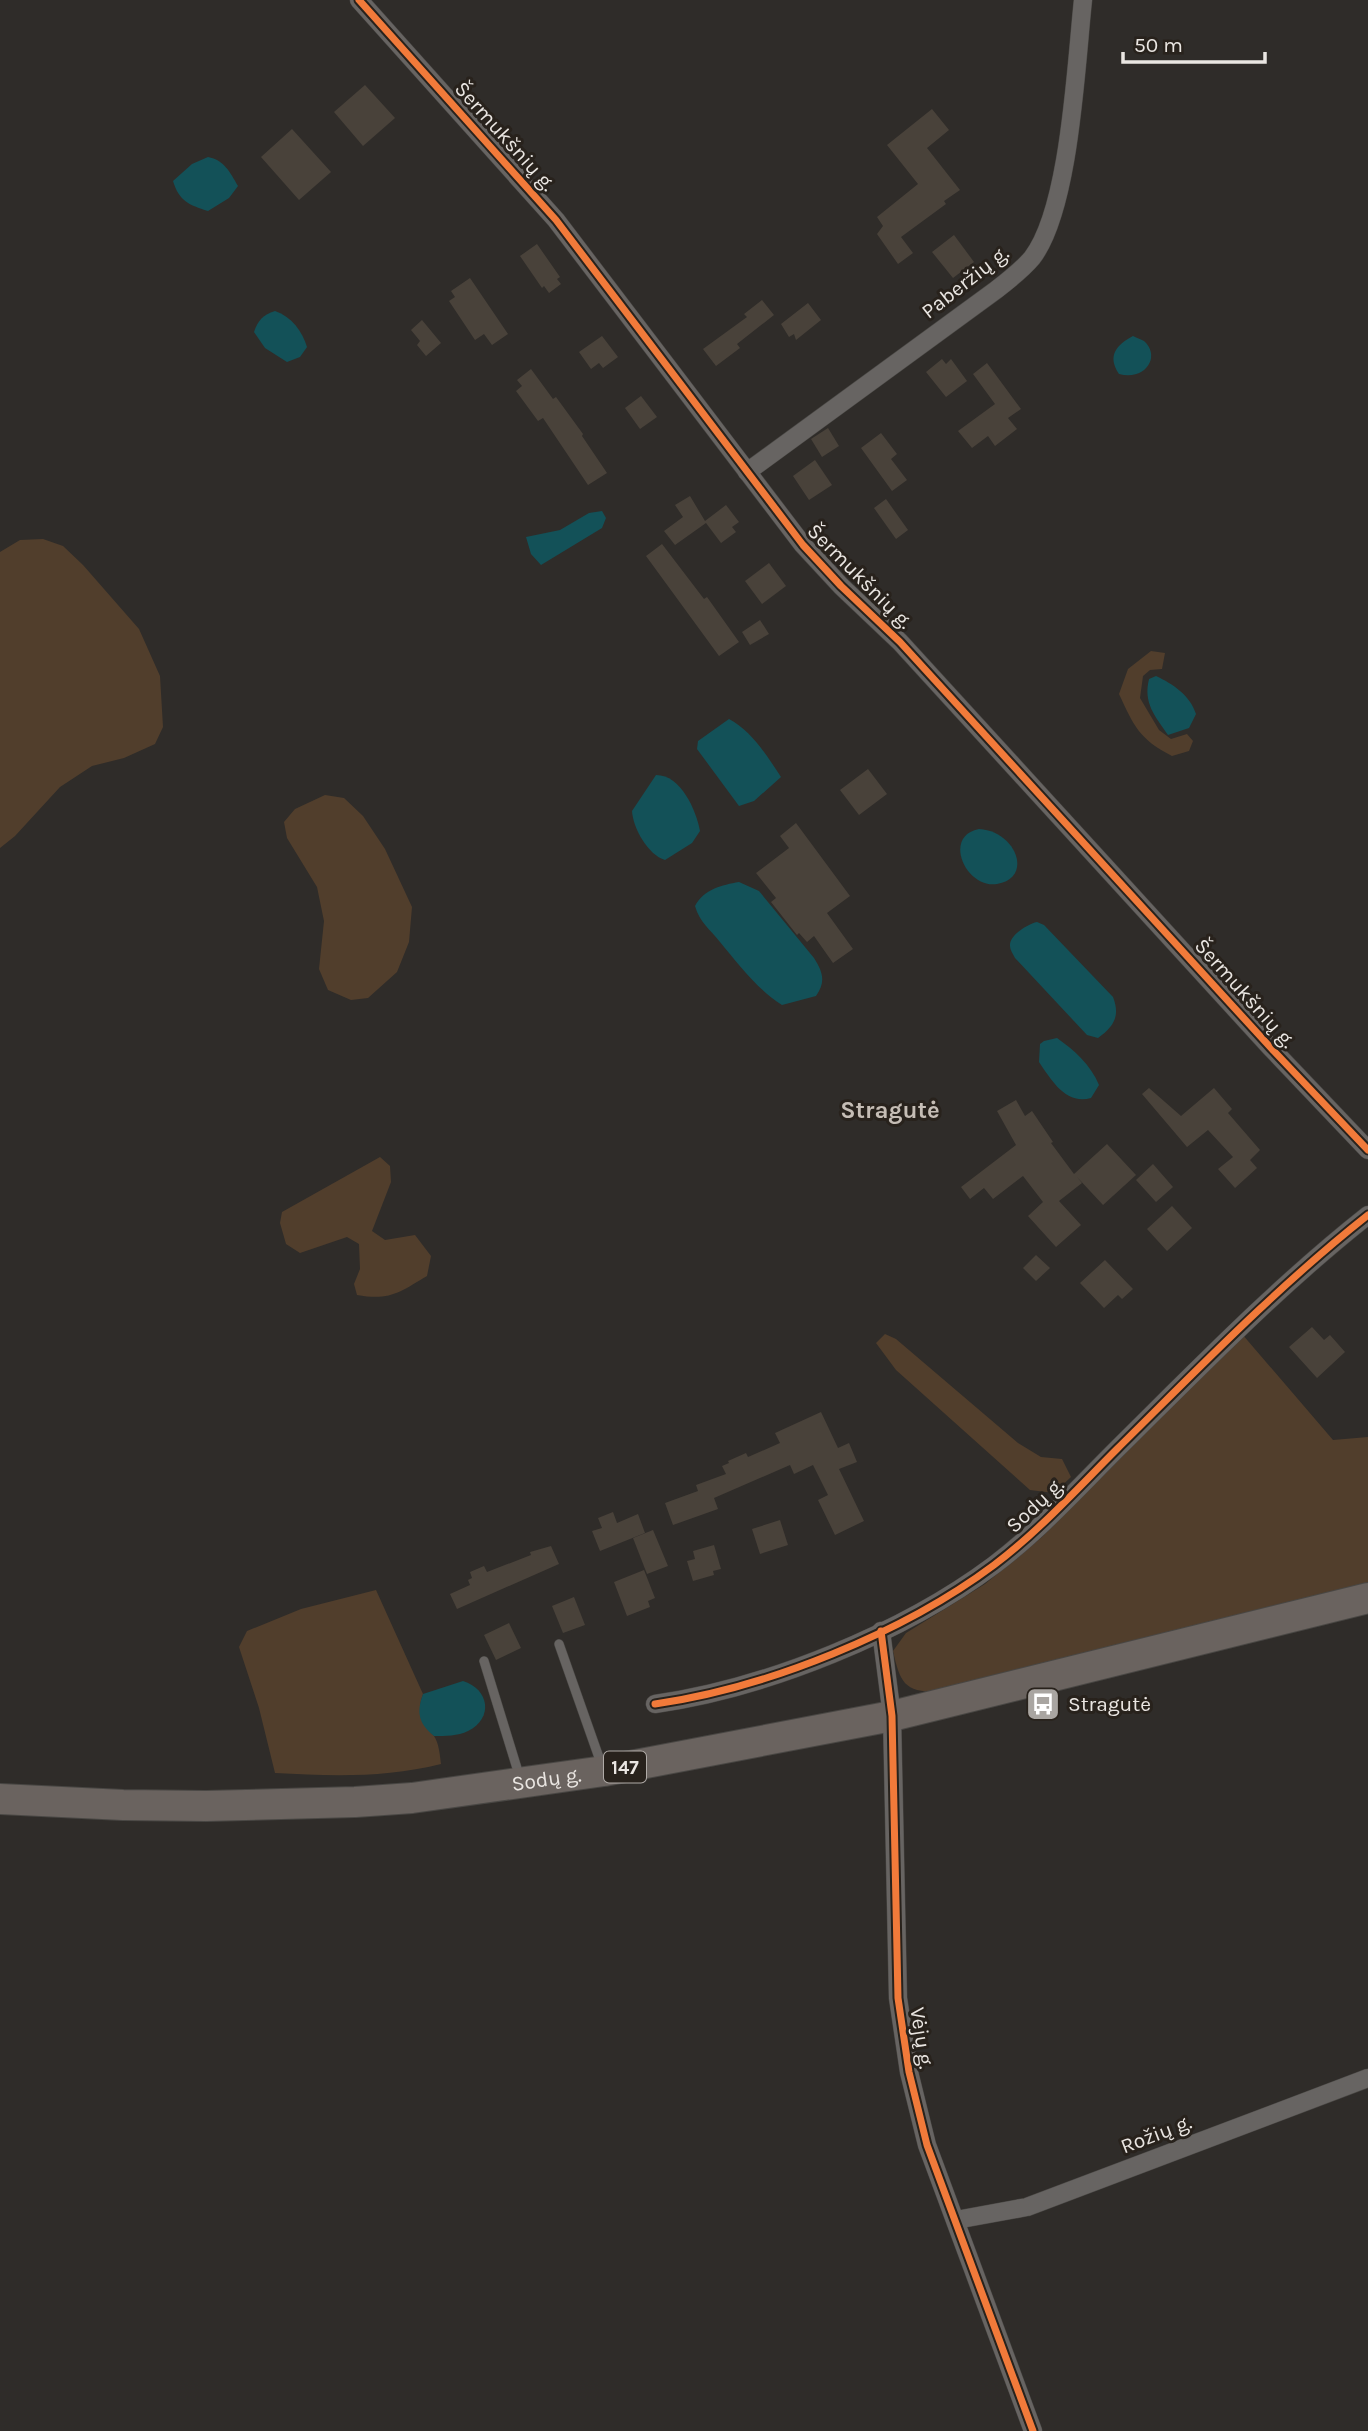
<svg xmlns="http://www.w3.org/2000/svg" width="1368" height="2431" viewBox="0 0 1368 2431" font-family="Karla,sans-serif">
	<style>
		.green { fill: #513e2c }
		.water { fill: #135158 }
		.building { fill: #49423a }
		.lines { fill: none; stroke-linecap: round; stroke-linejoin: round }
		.service-casing { stroke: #494744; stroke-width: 10 }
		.minor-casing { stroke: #494744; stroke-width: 19 }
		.primary-casing { stroke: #494744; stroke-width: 32 }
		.service { stroke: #676462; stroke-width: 9 }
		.minor { stroke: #676462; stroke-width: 18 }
		.primary { stroke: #6a635f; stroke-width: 30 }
		.cycleway-casing { stroke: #28221c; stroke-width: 11 }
		.cycleway { stroke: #f17a3a; stroke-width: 7 }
		.labels { text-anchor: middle; stroke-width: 6; stroke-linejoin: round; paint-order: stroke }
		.shield { fill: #28221c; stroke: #b0aba7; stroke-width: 2 }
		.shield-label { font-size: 19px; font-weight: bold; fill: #eae6e2 }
		.street-label { font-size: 21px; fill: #eae6e2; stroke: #28221c }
		.poi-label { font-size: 21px; fill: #eae6e2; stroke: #28221c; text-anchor: start }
		.quarter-label { font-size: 24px; font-weight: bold; fill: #c5bdb5; stroke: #28221c }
	</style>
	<rect width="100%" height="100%" fill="#2f2c29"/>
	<!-- green -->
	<g class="green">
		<polygon points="43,539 63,546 83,565 139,629 160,676 163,727 155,744 124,758 92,766 60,787 15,836 0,848 0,552 20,540"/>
		<path d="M1151,651L1165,653L1162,669L1150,670L1143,676L1140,698L1159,730L1171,739L1187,734L1193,741L1189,751L1172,756C1139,739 1134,726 1119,694L1128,669Z"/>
		<polygon points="325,795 344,798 363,816 385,849 412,907 409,942 397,972 368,998 351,1000 328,990 319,969 324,921 317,887 287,838 284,822 295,809"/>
		<path d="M380,1157L390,1166L391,1182L372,1231L385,1240L415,1235L431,1256L427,1276C400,1292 390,1301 357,1295L354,1284L360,1269L359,1244L347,1237L300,1253L286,1244L280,1223L282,1212Z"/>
		<polygon points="885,1334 896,1339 1018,1443 1041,1457 1062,1459 1071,1477 1054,1493 1030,1490 896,1370 876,1343"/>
		<path d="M1242,1334L1333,1440L1368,1437V1584L937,1692C904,1692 900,1682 893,1651L906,1633L985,1584L1042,1537L1137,1437Z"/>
		<path d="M376,1590L423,1694C416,1715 422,1720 434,1736C439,1743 440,1756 441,1764C386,1778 331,1776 275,1773L259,1708L239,1647L247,1631L301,1609Z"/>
	</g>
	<!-- water -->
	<g class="water">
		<path d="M208,157C224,160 230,172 238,186L229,198L208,211C189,205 179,201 173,181L192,164Z"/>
		<path d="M275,311C292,317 302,331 307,347L300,357L287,362L265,348L254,332C258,320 263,315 275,311Z"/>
		<path d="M1133,336C1136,338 1141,339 1144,341C1161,356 1146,381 1119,374C1107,356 1116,345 1133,336Z"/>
		<polygon points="602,511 606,518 602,528 541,565 531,554 526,537 560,530 589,513"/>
		<path d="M1156,676C1173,684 1190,695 1196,714L1189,728L1168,735C1155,716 1143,703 1149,679Z"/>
		<path d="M729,719C752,731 767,756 781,777L754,801L739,806L697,749L698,741Z"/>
		<path d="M656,775C681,775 696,810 700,831L692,843L665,860C648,855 633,828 632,811Z"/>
		<path d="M979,829C1016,831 1034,878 997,884C966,889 942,836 979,829Z"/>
		<path d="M739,882L759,891L814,958C823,972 826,982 816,996L782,1005C757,989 739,965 720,942C710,929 700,923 695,906C704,889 722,885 739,882Z"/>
		<path d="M1037,922L1044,925L1113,997C1120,1015 1115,1026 1098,1038L1087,1035L1015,958C1013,954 1010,950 1010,946C1009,935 1028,924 1037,922Z"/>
		<path d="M1057,1038C1074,1050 1091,1065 1099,1085L1091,1098C1066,1105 1052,1081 1039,1062L1040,1044L1044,1041Z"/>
		<path d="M463,1681C489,1689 494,1718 468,1731C458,1736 445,1736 434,1736C419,1724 416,1713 423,1694Z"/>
	</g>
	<!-- building -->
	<g class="building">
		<polygon points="365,85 395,118 363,146 334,112"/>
		<polygon points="932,109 949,130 927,148 960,190 944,201 946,204 901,237 913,253 898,264 877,234 883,226 877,217 918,184 887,145"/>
		<polygon points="292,129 331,172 299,200 261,157"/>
		<polygon points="954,235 974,262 953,278 932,252"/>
		<polygon points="537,244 560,277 557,279 561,284 549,293 544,286 542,288 520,256"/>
		<polygon points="470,278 508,334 492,345 484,334 475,340 449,301 455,297 451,291"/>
		<polygon points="762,300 774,315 737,344 740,348 716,366 703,349 747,317 744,314"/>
		<polygon points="808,303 821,320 796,340 794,334 789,337 781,324"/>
		<polygon points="422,320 441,343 426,356 417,345 420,341 411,330"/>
		<polygon points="602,336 618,357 603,368 599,363 591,369 579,352"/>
		<polygon points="942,359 946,364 951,359 967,381 946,397 926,372"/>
		<polygon points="987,363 1021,409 1008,418 1017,429 995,446 988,436 972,448 958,431 995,404 973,374"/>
		<polygon points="531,369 553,399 556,397 583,434 582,436 607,473 588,485 543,418 538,421 516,391 522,386 517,380"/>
		<polygon points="641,396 657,417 640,429 625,408"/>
		<polygon points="828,428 839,446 822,457 811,439"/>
		<polygon points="881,433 897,454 891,459 907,480 892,491 861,448"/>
		<polygon points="815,460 832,485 809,500 793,476"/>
		<polygon points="690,496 705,521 726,505 739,522 732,527 736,532 721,543 706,523 675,545 664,531 683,517 675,505"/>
		<polygon points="886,499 908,530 896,539 874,508"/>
		<polygon points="662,544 704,599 707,597 739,642 719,656 646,556"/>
		<polygon points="769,563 786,586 762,604 745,581"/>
		<polygon points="760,620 769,634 750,645 742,632"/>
		<polygon points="868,769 887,794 859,815 840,790"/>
		<polygon points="796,823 850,896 827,913 853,949 833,963 814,936 807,942 799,933 797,935 771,902 776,898 756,873 789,848 780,836"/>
		<polygon points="1149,1088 1181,1116 1214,1088 1232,1109 1228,1113 1260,1150 1250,1160 1257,1168 1235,1188 1218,1169 1233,1157 1208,1130 1187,1147 1142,1094"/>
		<polygon points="1016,1100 1025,1116 1032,1111 1053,1142 1051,1143 1074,1174 1107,1144 1136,1175 1103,1205 1077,1177 1082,1183 1059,1201 1081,1225 1056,1247 1028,1216 1043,1202 1023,1176 993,1199 984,1188 970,1199 961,1187 1016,1145 997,1111"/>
		<polygon points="1153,1164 1173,1187 1156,1202 1136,1180"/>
		<polygon points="1172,1206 1192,1228 1167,1251 1147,1229"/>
		<polygon points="1036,1255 1050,1268 1036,1281 1023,1268"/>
		<polygon points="1105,1260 1133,1289 1122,1299 1118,1295 1104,1308 1080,1283"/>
		<polygon points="1312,1327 1324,1340 1330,1335 1345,1352 1317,1378 1289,1347"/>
		<polygon points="821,1412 838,1448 849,1443 857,1462 839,1469 864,1521 835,1535 818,1500 828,1495 813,1465 794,1474 790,1465 714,1498 718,1509 673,1525 665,1503 698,1491 696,1485 726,1474 722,1466 729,1463 728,1461 746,1453 748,1457 780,1443 775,1433"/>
		<polygon points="613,1512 617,1523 638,1514 645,1533 600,1551 592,1531 602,1528 598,1518"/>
		<polygon points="780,1520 788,1545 760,1554 752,1529"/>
		<polygon points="653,1530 668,1566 647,1574 633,1538"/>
		<polygon points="714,1545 721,1569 713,1571 714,1575 693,1581 687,1561 695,1559 693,1551"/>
		<polygon points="551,1546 559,1564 457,1609 450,1594 470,1585 468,1580 472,1578 470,1572 484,1566 487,1572 531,1555 530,1552"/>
		<polygon points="644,1570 655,1598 648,1601 650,1607 627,1616 614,1582"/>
		<polygon points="574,1597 585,1625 563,1633 552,1606"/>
		<polygon points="509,1623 521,1648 496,1660 484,1635"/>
	</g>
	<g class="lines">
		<!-- service casing -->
		<g class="service-casing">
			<g id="service">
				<polyline points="559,1644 602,1766"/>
				<polyline points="484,1661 520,1778"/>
			</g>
		</g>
		<!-- minor casing -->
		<g class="minor-casing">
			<g id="minor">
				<polyline points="359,0 556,220 803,545 841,586 900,642 1271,1048 1368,1150"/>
				<path d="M747,472L996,290C1009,280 1022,270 1032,258C1070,209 1076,64 1083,0"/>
				<polyline points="881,1631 892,1716 898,1998 909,2072 927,2145 1033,2431"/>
				<path d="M655,1704C767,1688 903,1633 994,1565C1039,1531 1077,1489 1117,1449C1198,1369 1278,1286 1368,1215"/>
				<polyline points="956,2220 1027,2207 1368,2078"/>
			</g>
		</g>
		<!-- primary casing -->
		<g class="primary-casing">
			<g id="primary">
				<path id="s1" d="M0,1799L123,1805L206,1806L355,1802L412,1798L604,1771L892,1716L1368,1598"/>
			</g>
		</g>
		<!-- service -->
		<use href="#service" class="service"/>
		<!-- minor -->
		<use href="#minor" class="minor"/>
		<!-- primary -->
		<use href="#primary" class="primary"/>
		<!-- cycleway casing -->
		<g class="cycleway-casing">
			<g id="cycleway">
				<polyline points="359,0 556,220 803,545 841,586 900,642 1271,1048 1368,1150"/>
				<polyline points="881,1631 892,1716 898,1998 909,2072 927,2145 1033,2431"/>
				<path d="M655,1704C767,1688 903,1633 994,1565C1039,1531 1077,1489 1117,1449C1198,1369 1278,1286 1368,1215"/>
			</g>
		</g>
		<!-- cycleway -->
		<use href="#cycleway" class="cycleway"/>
	</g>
	<!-- icons -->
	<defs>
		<g id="bus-square" transform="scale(1.75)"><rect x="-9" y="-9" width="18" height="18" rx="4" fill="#a9a5a1" stroke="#28221c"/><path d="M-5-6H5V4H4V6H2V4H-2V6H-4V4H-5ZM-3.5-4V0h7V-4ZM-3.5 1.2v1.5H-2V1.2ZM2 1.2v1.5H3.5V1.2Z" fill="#fff"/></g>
	</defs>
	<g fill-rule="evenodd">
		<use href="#bus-square" x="1043" y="1704"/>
	</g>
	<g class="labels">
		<!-- shield labels -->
		<rect class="shield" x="604" y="1751.5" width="42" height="31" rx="5"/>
		<g class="shield-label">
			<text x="625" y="1774">147</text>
		</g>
		<!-- street labels -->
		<g class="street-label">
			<text transform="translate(505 136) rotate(48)" y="7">Šermukšnių g.</text>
			<text transform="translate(965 282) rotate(-38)" y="7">Paberžių g.</text>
			<text transform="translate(860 576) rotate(45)" y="7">Šermukšnių g.</text>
			<text transform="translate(1245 993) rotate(48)" y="7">Šermukšnių g.</text>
			<text transform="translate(1035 1505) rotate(-43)" y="7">Sodų g.</text>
			<text dy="7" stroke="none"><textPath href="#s1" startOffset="548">Sodų g.</textPath></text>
			<text transform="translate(922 2038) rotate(81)" y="7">Vėjų g.</text>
			<text transform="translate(1156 2134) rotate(-21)" y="7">Rožių g.</text>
		</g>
		<!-- poi labels -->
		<g class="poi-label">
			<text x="1068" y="1711">Stragutė</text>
		</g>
		<!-- quarter labels -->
		<g class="quarter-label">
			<text x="890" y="1118">Stragutė</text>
		</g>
	</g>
	<!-- scale -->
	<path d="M1123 52v10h142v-10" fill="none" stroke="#eae6e2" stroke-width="3.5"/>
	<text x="1134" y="52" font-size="21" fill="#eae6e2" stroke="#28221c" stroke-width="5" paint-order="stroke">50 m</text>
</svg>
